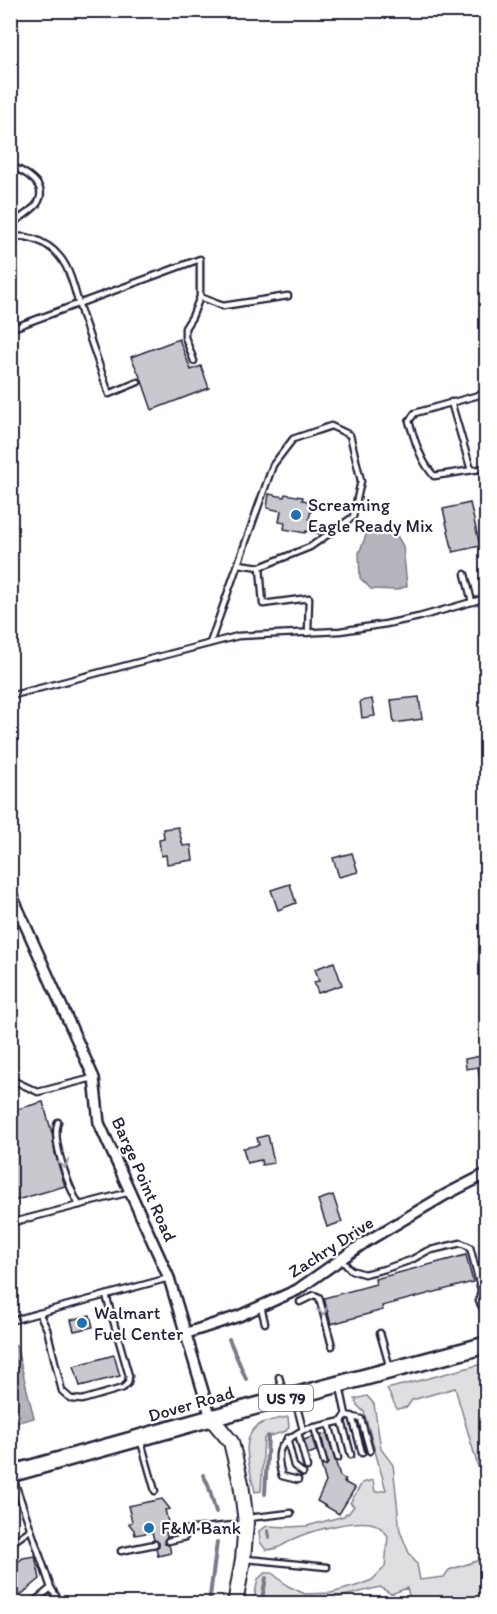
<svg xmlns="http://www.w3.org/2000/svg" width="497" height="1614" viewBox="0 0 497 1614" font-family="Itim,sans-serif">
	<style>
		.green { fill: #dfdfe2; stroke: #80808e; stroke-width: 1.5 }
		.water { fill: #b4b4bc; stroke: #7a7a88; stroke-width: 1.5 }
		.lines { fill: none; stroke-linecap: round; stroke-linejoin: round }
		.stream { stroke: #7a7a88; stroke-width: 4 }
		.building { fill: #c8c8cf; stroke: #22223b; stroke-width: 1.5 }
		.service-casing { stroke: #22223b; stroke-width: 9 }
		.minor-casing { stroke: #22223b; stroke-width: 14 }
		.secondary-casing { stroke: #22223b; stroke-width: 18 }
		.primary-casing { stroke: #22223b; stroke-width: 20 }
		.service { stroke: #fff; stroke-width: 4.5 }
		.minor { stroke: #fff; stroke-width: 9 }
		.secondary { stroke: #fff; stroke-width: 14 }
		.primary { stroke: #fff; stroke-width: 15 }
		.oneway { stroke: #9c9ca7 }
		.poi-dot { fill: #1f6fb2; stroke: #fff; stroke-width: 2 }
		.labels { text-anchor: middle; stroke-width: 4.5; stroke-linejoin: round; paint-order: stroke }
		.shield { fill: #fff; stroke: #646476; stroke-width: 1.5 }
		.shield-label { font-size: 16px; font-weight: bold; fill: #22223b }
		.poi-label { font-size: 18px; fill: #22223b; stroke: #fff; text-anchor: start }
		.street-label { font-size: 18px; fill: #22223b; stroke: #fff }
	</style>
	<rect width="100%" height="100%" fill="#fff"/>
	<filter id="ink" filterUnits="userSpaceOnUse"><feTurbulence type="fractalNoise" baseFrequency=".0167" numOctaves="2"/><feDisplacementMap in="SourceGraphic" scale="12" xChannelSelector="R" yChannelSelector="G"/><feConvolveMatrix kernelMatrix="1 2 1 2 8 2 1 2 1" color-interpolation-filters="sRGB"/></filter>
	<g filter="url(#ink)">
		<!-- green -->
		<g class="green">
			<polygon points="486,1363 486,1494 455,1388 412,1400 407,1407 397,1409 387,1389"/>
			<path d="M367,1396L374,1404L381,1449L393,1465L400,1531L409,1553L417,1564L420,1580L444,1577L449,1570L486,1558V1603H411L407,1588L391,1594L380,1587L316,1603H253L258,1579L265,1573H272L288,1586L305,1594L331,1593L356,1586L372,1580L385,1567L388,1536C384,1531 379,1525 374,1524C356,1519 318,1529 300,1536C288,1541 279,1550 266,1550L260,1542L259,1531L267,1526L289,1527L307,1526L344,1516L346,1513L348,1514L354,1506L350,1503L362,1483L373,1480L375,1492L386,1490L364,1412L357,1405L355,1399Z"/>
			<path d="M288,1417L289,1427L286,1431L264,1438L261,1491L255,1492C251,1470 235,1433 265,1422C272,1420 281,1418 288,1417Z"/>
		</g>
		<!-- water -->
		<g class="water">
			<polygon points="379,530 396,534 403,546 407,586 397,590 371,589 360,578 359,553 367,533"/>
			<polygon points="16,1345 34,1418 11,1424 11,1348"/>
		</g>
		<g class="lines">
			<!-- stream -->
			<g class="stream">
				<polyline points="229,1339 246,1379"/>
				<polyline points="203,1475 208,1484 216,1512"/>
				<polyline points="265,1494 268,1436"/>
				<polyline points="268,1531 269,1537"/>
				<polyline points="209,1604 217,1542"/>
				<polyline points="261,1604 266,1578"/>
			</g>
		</g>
		<!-- building -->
		<g class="building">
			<polygon points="179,339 191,370 201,366 209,388 152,410 142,381 131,357"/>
			<polygon points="269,494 284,497 285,494 303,497 302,500 313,502 309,519 313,520 313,522 325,525 323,532 321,534 306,531 305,533 284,529 285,523 279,522 281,511 267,508"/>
			<polygon points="470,503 480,546 453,552 443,509"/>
			<polygon points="419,697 422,719 394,723 391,700"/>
			<polygon points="372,699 375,716 362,718 360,701"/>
			<polygon points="178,827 183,846 191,845 193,860 167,864 166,855 161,856 159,840 164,839 163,829"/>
			<polygon points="352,853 358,872 339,877 333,858"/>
			<polygon points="290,884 296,903 278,910 271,890"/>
			<polygon points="334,962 342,985 318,993 314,982 319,981 315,969"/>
			<polygon points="486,1055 486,1088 481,1088 478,1067 466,1069 465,1059"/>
			<polygon points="43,1102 52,1133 55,1153 65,1186 10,1202 10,1111"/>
			<polygon points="268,1135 274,1163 262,1165 261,1160 247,1163 243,1148 259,1145 257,1138"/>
			<polygon points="333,1195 342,1222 327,1227 318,1200"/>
			<polygon points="466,1255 473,1282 382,1306 383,1310 331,1324 324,1298 376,1284 375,1279"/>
			<polygon points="90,1315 93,1327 74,1331 71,1320"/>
			<polygon points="114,1355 120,1376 80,1386 74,1366"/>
			<polygon points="327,1434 340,1476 346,1480 344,1482 355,1488 339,1514 317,1501 326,1482 321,1465 326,1466 328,1463 321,1435"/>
			<polygon points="312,1437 316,1451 308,1454 304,1440"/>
			<polygon points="162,1499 170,1509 165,1510 169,1526 165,1527 167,1537 164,1541 165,1544 169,1545 171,1553 158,1556 156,1548 159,1546 159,1543 154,1540 152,1532 135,1535 134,1530 129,1524 132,1522 128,1506"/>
			<polygon points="35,1556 40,1579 10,1604 10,1568 23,1558"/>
		</g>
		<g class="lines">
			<!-- service casing -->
			<g class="service-casing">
				<g id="service">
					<path d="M10,166C24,171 50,185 37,204C31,212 18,219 10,225"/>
					<path d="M10,238C22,235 31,237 41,242C71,256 73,288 82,315C91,342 100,368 109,394L138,382"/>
					<polyline points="200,297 223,306 288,296"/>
					<polyline points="10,329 200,259 200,297 192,317 185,328 185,337 194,361"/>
					<path d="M486,393L415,413L409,421C415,441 420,460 434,476L486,468"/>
					<polyline points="451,402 471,470"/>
					<polyline points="260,567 263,604 309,598 308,633"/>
					<polyline points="465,574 472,602"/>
					<polyline points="210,643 273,465 293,439 331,426 350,435 361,481 353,517 310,547 260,567 238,564"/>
					<polyline points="10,696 238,636 340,631 386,624 419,617 486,598"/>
					<polyline points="10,1079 38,1092 93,1078"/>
					<path d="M58,1122C51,1141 69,1187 79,1205"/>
					<polyline points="10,1223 130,1192"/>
					<polyline points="340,1259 351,1270 364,1274 385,1269 411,1260 427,1251 461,1243 470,1247 481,1290 479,1301 486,1314"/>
					<polyline points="300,1302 314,1295 319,1297 332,1346"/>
					<polyline points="261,1307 265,1323"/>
					<polyline points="39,1313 47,1329 62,1391 71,1399 82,1400 123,1388 128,1383 129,1376 106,1295"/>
					<polyline points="10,1321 169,1278"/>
					<polyline points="380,1333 390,1368"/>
					<polyline points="279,1377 284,1395"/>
					<polyline points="340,1386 346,1415 361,1419 370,1451"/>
					<path d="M295,1399L303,1430C280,1443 274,1449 282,1476L298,1480"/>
					<polyline points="352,1416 362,1453"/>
					<polyline points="342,1421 351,1455"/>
					<polyline points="329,1424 338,1458"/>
					<polyline points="314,1427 324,1462"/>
					<polyline points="303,1430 342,1421 346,1415"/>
					<polyline points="298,1433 307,1467"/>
					<polyline points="287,1438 294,1466 303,1473"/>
					<polyline points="141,1442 155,1491"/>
					<polyline points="12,1475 51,1588 31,1604"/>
					<polyline points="248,1518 291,1513"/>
					<polyline points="184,1530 244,1524"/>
					<polyline points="168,1541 185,1537"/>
					<polyline points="10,1544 30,1530"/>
					<polyline points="121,1551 155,1544"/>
					<polyline points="246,1559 327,1567"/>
					<polyline points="51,1588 61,1604"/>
				</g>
			</g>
			<!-- minor casing -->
			<g class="minor-casing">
				<g id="minor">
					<polyline points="10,891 94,1078 99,1123 169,1278 211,1418"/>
					<polyline points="187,1333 239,1316 297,1290 364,1243 445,1195 486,1174"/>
				</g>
			</g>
			<!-- secondary casing -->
			<g class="secondary-casing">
				<polyline id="secondary" points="211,1418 231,1442 241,1483 246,1523 243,1559 235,1604"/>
			</g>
			<!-- primary casing -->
			<g class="primary-casing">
				<polyline id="primary" points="10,1474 211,1418 486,1345"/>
			</g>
			<!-- service -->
			<use href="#service" class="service"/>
			<!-- minor -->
			<use href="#minor" class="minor"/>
			<!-- secondary -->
			<use href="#secondary" class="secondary"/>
			<!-- primary -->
			<use href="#primary" class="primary"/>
		</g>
		<!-- one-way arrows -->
		<defs><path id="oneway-chevron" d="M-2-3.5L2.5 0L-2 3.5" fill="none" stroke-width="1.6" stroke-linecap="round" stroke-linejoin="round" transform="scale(1.5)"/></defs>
		<g class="oneway">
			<use href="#oneway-chevron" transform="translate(64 1164) rotate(76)"/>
			<use href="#oneway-chevron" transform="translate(323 1311) rotate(75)"/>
		</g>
	</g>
	<!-- markers -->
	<g class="poi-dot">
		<circle cx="296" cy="515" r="6"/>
		<circle cx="82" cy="1323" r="6"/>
		<circle cx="149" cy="1528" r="6"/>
	</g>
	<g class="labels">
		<!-- shield labels -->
		<rect class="shield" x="259" y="1385" width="54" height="26" rx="4.5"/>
		<g class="shield-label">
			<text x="286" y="1404">US 79</text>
		</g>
		<!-- poi labels -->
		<g class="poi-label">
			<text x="308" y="511">Screaming<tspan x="308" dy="21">Eagle Ready Mix</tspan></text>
			<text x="94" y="1319">Walmart<tspan x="94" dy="21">Fuel Center</tspan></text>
			<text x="161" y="1534">F&amp;M Bank</text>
		</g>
		<!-- street labels -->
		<g class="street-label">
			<text transform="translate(144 1179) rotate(66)" y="6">Barge Point Road</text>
			<text transform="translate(331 1247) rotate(-33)" y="6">Zachry Drive</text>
			<text transform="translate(191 1404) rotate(-16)" y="6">Dover Road</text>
		</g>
	</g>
	<!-- margin -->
	<rect width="497" height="1614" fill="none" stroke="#fff" stroke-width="36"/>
	<rect x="18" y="18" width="461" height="1578" fill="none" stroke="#22223b" stroke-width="2" filter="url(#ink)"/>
</svg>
